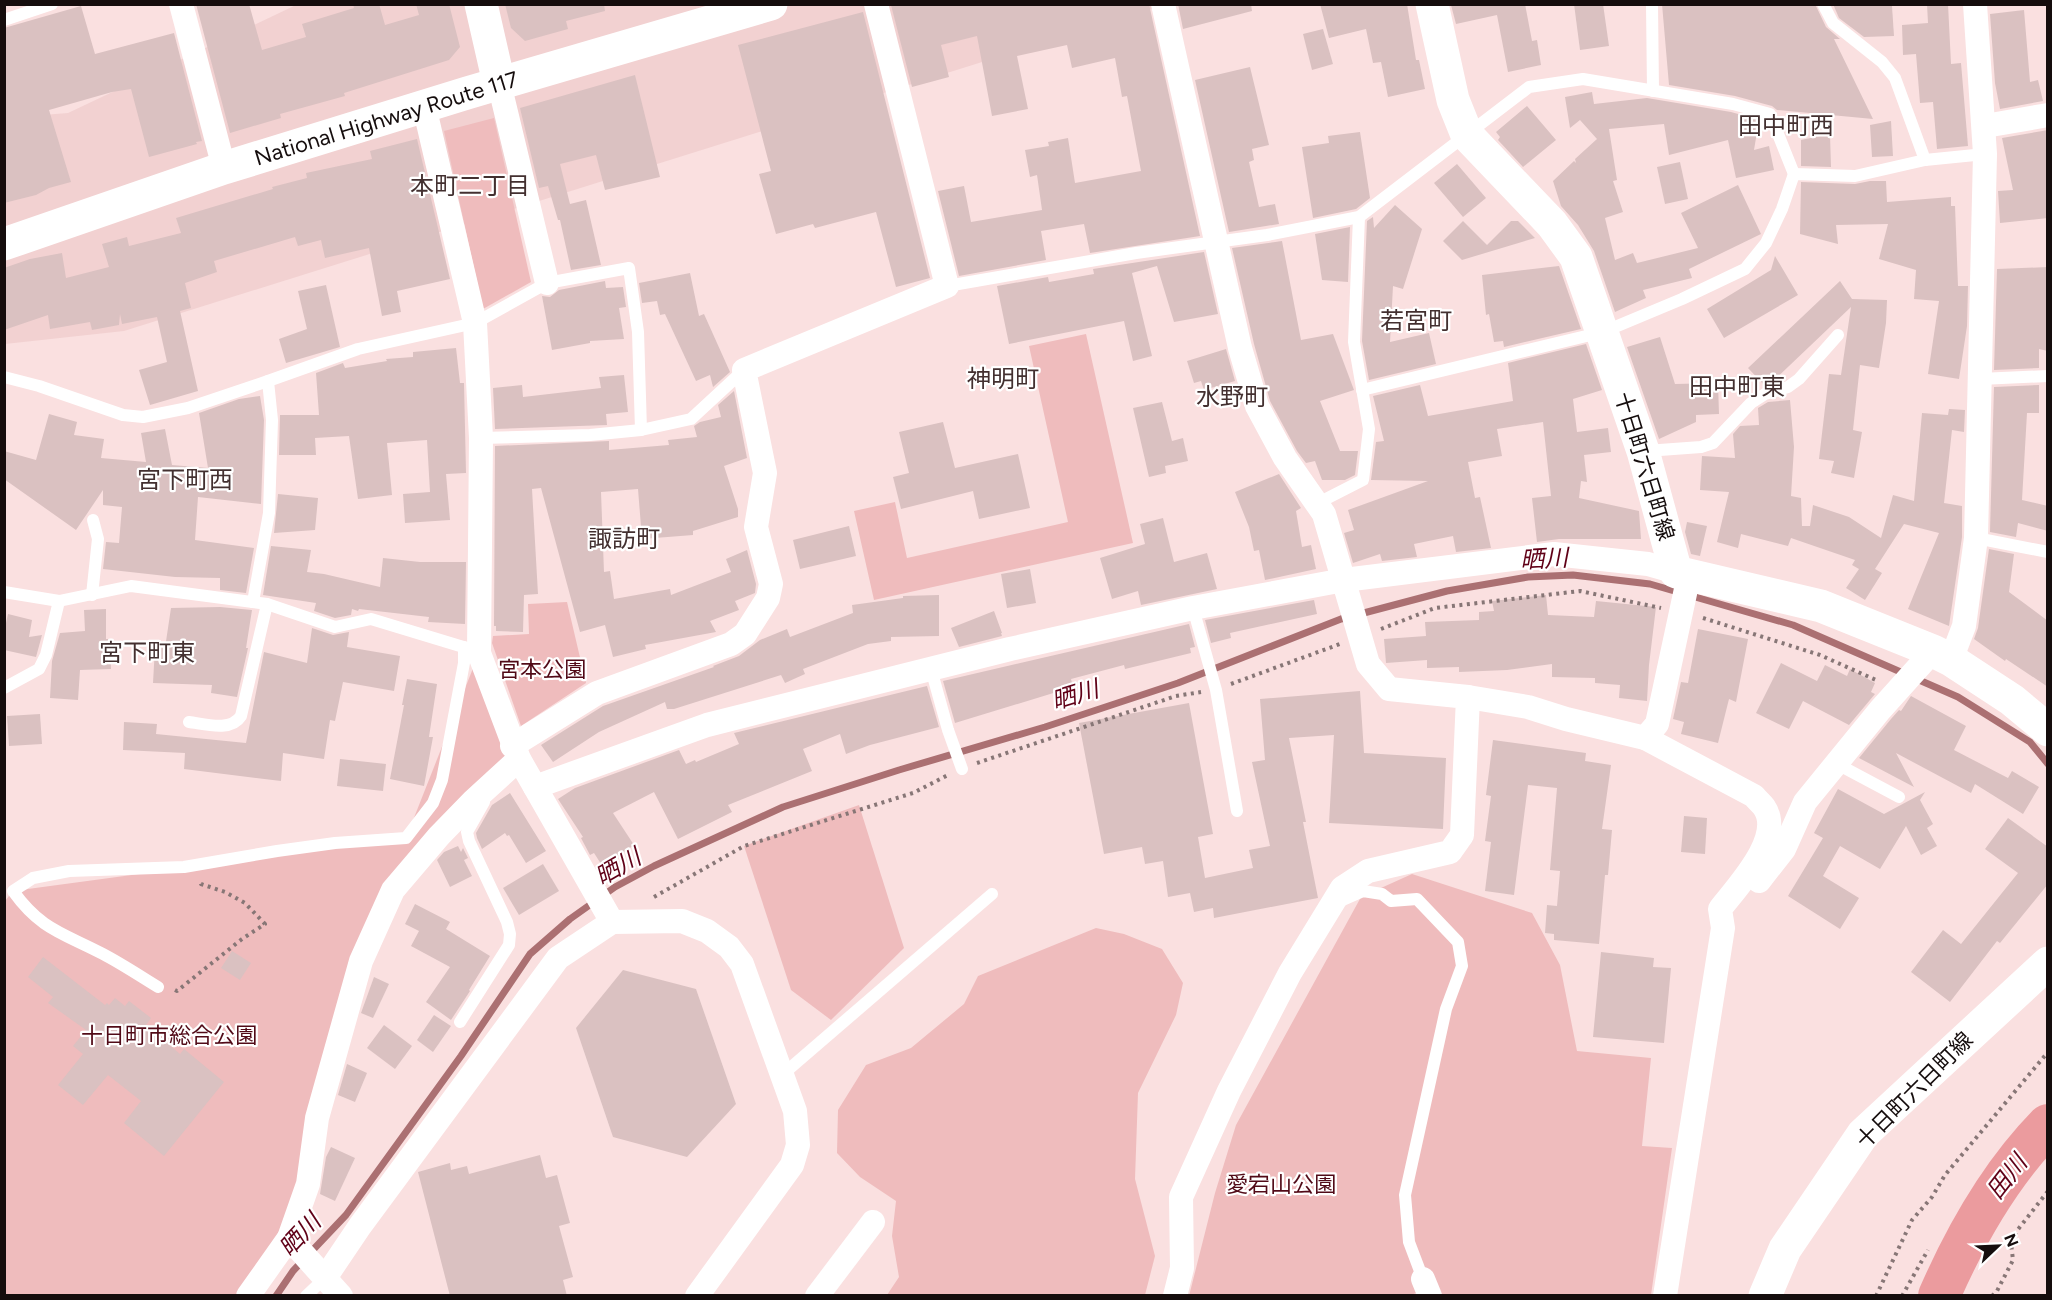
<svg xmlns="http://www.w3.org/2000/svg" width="2052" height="1300" viewBox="0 0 2052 1300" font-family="Figtree,'Noto Sans JP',sans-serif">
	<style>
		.built { fill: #f2d1d1 }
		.green { fill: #efbcbd }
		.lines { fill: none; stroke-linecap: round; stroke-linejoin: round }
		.stream { stroke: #ab7072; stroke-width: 7 }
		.river { stroke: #eb9b9e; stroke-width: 42 }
		.building { fill: #dac1c1 }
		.path { stroke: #877676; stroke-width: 4; stroke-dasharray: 3 4.5; stroke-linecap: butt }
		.lane { stroke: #fff; stroke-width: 12 }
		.street { stroke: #fff; stroke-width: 24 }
		.primary { stroke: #fff; stroke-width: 33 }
		.highway { stroke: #fff; stroke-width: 33 }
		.labels { text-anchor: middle; stroke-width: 4.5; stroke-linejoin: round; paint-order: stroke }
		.street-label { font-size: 22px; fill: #150d0d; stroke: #fff }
		.park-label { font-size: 22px; fill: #510a17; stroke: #fff }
		.neighbourhood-label { font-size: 24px; fill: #433030; stroke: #fff }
		.water-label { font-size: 24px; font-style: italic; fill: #600017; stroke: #fff }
	</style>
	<rect width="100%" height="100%" fill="#fae0e0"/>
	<!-- built -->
	<polygon class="built" points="296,5 1164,5 124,331 5,344 5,118 68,113"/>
	<!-- green -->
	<g class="green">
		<polygon points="494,118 531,282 483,309 444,131"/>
		<polygon points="1086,334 1133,543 874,600 854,511 895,502 907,558 1068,522 1029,346"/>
		<polygon points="567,602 586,683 521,726 492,643 493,636 529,634 528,604"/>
		<polygon points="479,653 512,746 473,801 393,890 308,1184 247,1295 5,1296 5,901 13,891 406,838"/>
		<polygon points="859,805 904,948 831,1020 791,990 744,846"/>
		<polygon points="1412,874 1532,913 1560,965 1577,1051 1651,1058 1642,1146 1672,1148 1651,1295 1426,1296 1423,1290 1409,1296 1189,1296 1215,1193 1236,1125 1361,897"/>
		<polygon points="1096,928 1124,934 1162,949 1183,983 1176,1015 1138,1093 1135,1179 1155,1256 1145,1295 887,1295 899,1277 892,1236 896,1201 860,1177 837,1153 838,1110 866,1065 911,1048 964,1004 978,976"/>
	</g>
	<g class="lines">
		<!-- stream -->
		<polyline class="stream" points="276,1296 293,1271 346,1215 461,1056 530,954 570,919 615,887 654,866 783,807 899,770 1045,727 1178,683 1341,619 1447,591 1528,577 1573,575 1650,584 1793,625 1958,697 2030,742 2048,764"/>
		<!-- river -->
		<path class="river" d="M1939,1296C1966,1234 2001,1173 2048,1125"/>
	</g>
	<!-- building -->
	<g class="building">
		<polygon points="196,4 249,4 262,50 306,37 302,24 354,8 353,4 379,4 385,25 419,15 416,4 449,4 460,47 449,60 344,93 345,96 280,114 281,118 230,133"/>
		<polygon points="505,4 604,4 605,11 566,21 568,29 525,41 511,28"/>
		<polygon points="892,4 1149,4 1200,236 1090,253 1084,224 1041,231 1046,260 959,276 938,191 964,186 971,222 1042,210 1037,175 1030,177 1025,150 1049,146 1048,142 1068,138 1075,183 1141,171 1127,96 1122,97 1115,58 1072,68 1067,45 1017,56 1028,109 992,116 977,36 941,45 949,77 912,87 891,5"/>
		<polygon points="1178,4 1251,4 1252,11 1183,29"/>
		<polygon points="1320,4 1407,4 1416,60 1419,60 1425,89 1388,97 1381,62 1373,63 1366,29 1329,38"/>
		<polygon points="1525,4 1532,41 1537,40 1541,65 1508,72 1497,15 1456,24 1451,5"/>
		<polygon points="1574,4 1603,4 1609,46 1580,50"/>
		<polygon points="1662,4 1815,4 1826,27 1840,39 1834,39 1873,119 1777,110 1772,106 1735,96 1669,85"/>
		<polygon points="1833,4 1892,6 1894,36 1864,37 1839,18"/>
		<polygon points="1927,4 1948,4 1951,64 1961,63 1968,146 1937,149 1933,102 1920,103 1916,54 1903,55 1902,25 1928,23"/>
		<polygon points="81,6 95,54 174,33 202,141 196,142 197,144 149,157 131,89 112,92 49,110 71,182 49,188 36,195 4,203 4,28"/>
		<polygon points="2024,10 2030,82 2038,80 2043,101 2000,109 1995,83 1990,14"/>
		<polygon points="863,12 930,278 896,287 876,212 815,228 813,224 776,234 759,174 771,171 738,45"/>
		<polygon points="1323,29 1333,64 1312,70 1303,34"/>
		<polygon points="1250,67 1269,145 1252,149 1254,160 1249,162 1259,207 1275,204 1279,224 1229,232 1195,80"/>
		<polygon points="635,75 660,177 605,190 596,155 560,164 570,204 586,200 601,265 571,270 560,220 558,220 548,186 539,188 520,108"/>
		<polygon points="1592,92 1594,104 1647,98 1731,112 1759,120 1754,150 1769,146 1774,170 1736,178 1728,140 1669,155 1664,124 1609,129 1617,180 1613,181 1623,212 1605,218 1615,260 1633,253 1637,263 1698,248 1681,213 1738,185 1761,234 1689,269 1692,278 1643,290 1646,298 1615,312 1594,251 1578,225 1561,206 1553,181 1574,161 1576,163 1575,159 1597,139 1580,120 1570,128 1565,97"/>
		<polygon points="1527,106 1556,140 1523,167 1498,140 1500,137 1496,132"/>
		<polygon points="1891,121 1893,156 1872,157 1870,125"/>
		<polygon points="2048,130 2048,218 2000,223 1998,191 2013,190 2002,138"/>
		<polygon points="1360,132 1370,198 1356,209 1313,218 1302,147 1329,143 1328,136"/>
		<polygon points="1830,134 1831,167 1801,166 1801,140"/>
		<polygon points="417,139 450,279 397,291 401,312 382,316 369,248 325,258 321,240 298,246 295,237 214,261 217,272 185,283 191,308 180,311 198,391 150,405 139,370 167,362 157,317 122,324 120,314 119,325 92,330 90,322 50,329 48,315 4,330 4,268 30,259 62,253 66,278 109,267 102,244 127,237 129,246 181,233 176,218 273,189 272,187 307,178 306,173 372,159 370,151"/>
		<polygon points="1680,162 1688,199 1665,204 1657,167"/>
		<polygon points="1457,164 1486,198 1463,217 1434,183"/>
		<polygon points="1870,181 1886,181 1887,202 1951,197 1951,206 1955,206 1958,286 1968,286 1967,326 1959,379 1928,374 1939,301 1914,299 1916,270 1879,259 1888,224 1836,225 1838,244 1800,234 1801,182 1855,184"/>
		<polygon points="1395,205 1422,229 1403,289 1393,286 1390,342 1429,333 1436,364 1369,380 1362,341 1367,221 1373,217 1374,228"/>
		<polygon points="1463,221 1487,245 1511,221 1518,221 1535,238 1462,260 1443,241"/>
		<polygon points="1350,227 1348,282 1322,280 1315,234"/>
		<polygon points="1282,241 1301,340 1333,334 1354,390 1320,401 1340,451 1358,451 1355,475 1345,480 1322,480 1315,461 1306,463 1297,451 1270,401 1254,344 1232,248"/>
		<polygon points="1204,252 1218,314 1174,322 1157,266 1132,273 1152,356 1133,361 1124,321 1009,344 997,286 1048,277 1049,282 1094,274 1093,269"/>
		<polygon points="1775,256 1798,295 1724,338 1707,309 1771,270"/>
		<polygon points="1559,266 1581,329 1504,347 1503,341 1494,342 1489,314 1486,315 1482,275"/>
		<polygon points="2048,267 2048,351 2039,349 2039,368 1994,370 1997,269"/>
		<polygon points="690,273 699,316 704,314 730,372 713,387 710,375 696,381 665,314 660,315 657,301 642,303 639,283"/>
		<polygon points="605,281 606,288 623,287 626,307 619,308 624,339 590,341 590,343 552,350 542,296 550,297 559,290"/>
		<polygon points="1840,281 1852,299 1887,300 1886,323 1879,368 1860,365 1853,430 1862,432 1854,478 1831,473 1834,461 1819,459 1829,374 1841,375 1851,307 1770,384 1765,386 1748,368"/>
		<polygon points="326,285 340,347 286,363 279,339 307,329 298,291"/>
		<polygon points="1660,337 1675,384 1718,383 1719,414 1696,415 1696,422 1659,439 1627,347"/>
		<polygon points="1586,344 1602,390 1573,399 1577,432 1608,428 1611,452 1584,455 1587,482 1581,481 1579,498 1639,511 1641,539 1559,539 1537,542 1532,498 1551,496 1543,422 1497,429 1502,456 1468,462 1475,498 1480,497 1491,548 1456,552 1453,536 1414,544 1417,557 1382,561 1380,554 1353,563 1344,533 1354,530 1348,510 1428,481 1371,480 1376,442 1384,441 1373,396 1420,385 1428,416 1513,401 1508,363"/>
		<polygon points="456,348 460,383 464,383 466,473 446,474 450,520 405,523 403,494 430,492 427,440 387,443 392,495 358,499 349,436 315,438 316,455 279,455 280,415 319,415 316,373 343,363 345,368 387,361 386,359 413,357 413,352"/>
		<polygon points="1226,349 1235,381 1204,390 1201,381 1194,383 1187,361"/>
		<polygon points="624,375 628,412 606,414 607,425 495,429 493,388 522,385 523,397 601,388 599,377"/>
		<polygon points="2039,385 2039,413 2027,413 2022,500 2048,506 2048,531 2018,523 2016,537 1990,532 1994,387"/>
		<polygon points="734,391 747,458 724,466 738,509 738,517 693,531 693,535 642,539 638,489 601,492 604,572 610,571 614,599 670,589 671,595 731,572 726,559 747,550 756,584 755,593 735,601 739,610 710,621 716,632 645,645 646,649 613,657 605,625 580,632 541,488 532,489 538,594 524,595 523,632 496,631 496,626 494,626 495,446 609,441 609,450 669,445 668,440 697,437 694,426 700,422 721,417 718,405"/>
		<polygon points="260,396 264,420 261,504 198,497 195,540 254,548 246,593 220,590 220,578 175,577 103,569 106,542 119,543 122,507 103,505 103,490 76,530 4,479 4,451 36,460 49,414 77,422 74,435 104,439 101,458 146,462 141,433 165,429 172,465 208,468 199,413 239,399"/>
		<polygon points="1790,400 1794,447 1791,496 1801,498 1802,526 1810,526 1813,505 1849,517 1881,538 1893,495 1914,501 1922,413 1948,415 1949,409 1965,410 1964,432 1952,430 1944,503 1962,506 1962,537 1949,626 1908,609 1939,533 1904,524 1875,569 1882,573 1865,600 1846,588 1859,569 1852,565 1855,560 1791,538 1788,546 1741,534 1738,548 1717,542 1729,492 1700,490 1702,456 1735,458 1733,434 1740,426 1759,425 1758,408 1768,402"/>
		<polygon points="1162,402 1172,441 1183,438 1188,461 1165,466 1166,473 1149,477 1133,408"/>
		<polygon points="943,422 955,468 1018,454 1030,508 979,519 973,491 901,509 893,477 909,473 899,432"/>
		<polygon points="1279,474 1301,508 1296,511 1302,547 1311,545 1316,569 1265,580 1259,550 1254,551 1249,527 1235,492"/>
		<polygon points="278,494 318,498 315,530 274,533"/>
		<polygon points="1163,518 1174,562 1207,553 1217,589 1141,605 1138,591 1112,599 1100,558 1145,544 1140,524"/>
		<polygon points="1687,522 1707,526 1700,556 1691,554 1685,532"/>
		<polygon points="849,526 856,556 800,569 793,540"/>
		<polygon points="271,546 311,550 307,572 324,574 380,587 383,558 420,562 466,562 465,624 428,622 429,617 359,609 358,611 352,609 351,615 335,618 314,611 316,603 263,595"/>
		<polygon points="1989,549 2014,554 2009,592 2048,621 2048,687 2006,659 2005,661 1974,639 1978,628"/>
		<polygon points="1030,569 1036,603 1007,608 1001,574"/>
		<polygon points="939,595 939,636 891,637 891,641 868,644 803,669 805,674 785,683 781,675 674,709 667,709 665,702 599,732 553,762 541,745 603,706 714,667 713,666 739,656 760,640 787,629 790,637 853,613 852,605 903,598 903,596"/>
		<polygon points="1546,595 1548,615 1594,617 1596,601 1656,607 1649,665 1647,701 1619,698 1620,685 1595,683 1595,678 1552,677 1552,664 1507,670 1459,672 1459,667 1427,668 1427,660 1386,663 1384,639 1426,636 1425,622 1479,620 1479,612 1494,611 1492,601"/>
		<polygon points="1314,600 1317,614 1230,633 1231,638 1211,643 1205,620"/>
		<polygon points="220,607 252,610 246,648 248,648 237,697 211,693 212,685 153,683 155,647 165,648 171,608"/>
		<polygon points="106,609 106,639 110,639 111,669 80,670 78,700 50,698 52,661 60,633 85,631 84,610"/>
		<polygon points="994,611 1002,633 1001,633 1002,636 959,647 951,628"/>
		<polygon points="8,614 32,620 29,637 42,635 36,657 4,650 4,632"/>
		<polygon points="1189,624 1195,647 1190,648 1191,653 1125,669 1124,665 1071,679 1073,687 955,723 943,681"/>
		<polygon points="312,628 333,635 349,632 347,647 400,656 394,691 343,682 335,721 330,720 324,759 283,753 281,781 184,769 185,753 123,750 124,722 157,724 156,734 246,743 264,652 307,663"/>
		<polygon points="1698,629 1748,639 1736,702 1729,699 1718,743 1681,734 1684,722 1673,719 1681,682 1688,683"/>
		<polygon points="1781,663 1817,681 1825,665 1847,676 1850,669 1875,683 1871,692 1875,694 1849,725 1803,701 1789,729 1756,713"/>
		<polygon points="407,679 437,684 429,737 433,737 424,786 390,779 404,705 402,705"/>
		<polygon points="927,686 939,727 870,745 846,754 840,734 803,749 812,771 728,805 732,812 678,839 654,792 613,813 634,845 603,867 594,853 590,855 581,838 583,837 558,799 575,788 679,750 686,764 695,760 696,762 739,744 734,733"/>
		<polygon points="1360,691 1364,753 1446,758 1443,829 1329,823 1334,735 1289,738 1306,822 1303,822 1318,898 1214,918 1213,908 1194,912 1190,893 1168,897 1163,861 1145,864 1142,847 1104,854 1079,723 1189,703 1213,834 1198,837 1205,878 1253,868 1249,850 1270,846 1252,762 1265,760 1260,699"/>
		<polygon points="1911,696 1966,726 1954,750 2008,778 2012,771 2039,787 2023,814 1975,784 1971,793 1896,753 1914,787 1859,758 1891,719 1899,710 1901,711"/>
		<polygon points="40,714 42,744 9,746 7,716"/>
		<polygon points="1493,740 1586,753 1585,761 1611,765 1602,829 1612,830 1608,875 1605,875 1599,944 1554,940 1554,934 1545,933 1547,905 1557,906 1560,871 1550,870 1557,788 1528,785 1514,895 1485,891 1491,842 1485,841 1491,796 1486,795"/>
		<polygon points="340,759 386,764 383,791 337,786"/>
		<polygon points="1838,789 1884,814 1925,792 1920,800 1933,824 1927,828 1937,846 1921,855 1906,826 1880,869 1840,846 1823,876 1859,898 1840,929 1788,896 1823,838 1814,833"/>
		<polygon points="510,793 546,851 526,863 509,835 507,836 505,833 482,849 477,838 476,833 492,805"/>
		<polygon points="1684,816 1707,818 1705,854 1681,852"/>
		<polygon points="2008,818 2048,847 2048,884 2000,943 1997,941 1950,1002 1911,972 1943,930 1961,944 2018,873 1985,849"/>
		<polygon points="458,846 461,852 463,848 468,858 464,860 472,876 450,887 437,860 444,852"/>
		<polygon points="543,864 559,891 519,915 503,888"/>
		<polygon points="415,904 450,922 446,929 490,956 469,990 470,991 451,1020 426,1002 450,967 411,946 419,931 405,924"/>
		<polygon points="232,951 251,963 240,980 221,968"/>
		<polygon points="1601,952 1654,958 1653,967 1671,968 1664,1043 1593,1037"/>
		<polygon points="43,957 105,1005 107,1003 109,1005 115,998 125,1006 129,1001 151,1018 146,1025 180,1054 184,1049 224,1082 164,1156 124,1123 141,1101 108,1075 83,1105 58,1085 83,1054 73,1046 86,1030 48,1003 53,997 28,977"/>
		<polygon points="623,970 696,989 736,1104 687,1157 613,1137 576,1028"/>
		<polygon points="374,977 389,984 373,1018 361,1013"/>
		<polygon points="434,1015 451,1026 433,1052 417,1040"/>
		<polygon points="384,1025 412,1046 395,1069 367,1048"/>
		<polygon points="347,1064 367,1073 355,1102 338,1095"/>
		<polygon points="331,1147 355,1158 335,1201 320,1194 326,1157"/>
		<polygon points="540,1155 546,1178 557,1175 570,1223 559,1226 573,1277 563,1280 567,1296 450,1296 418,1172 450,1163 451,1170 467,1166 469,1174"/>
	</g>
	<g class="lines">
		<!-- path -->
		<g class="path">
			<polyline points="1703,618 1820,655 1876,680"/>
			<polyline points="1381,629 1435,608 1580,591 1661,608"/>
			<polyline points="1231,684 1340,644"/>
			<polyline points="977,763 1176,696 1201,692"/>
			<polyline points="654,897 744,846 913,793 948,775"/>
			<polyline points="175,990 177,991 242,939 265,924 245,903 225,892 201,884 200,881"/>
			<polyline points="1876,1296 1912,1220 1932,1197 1945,1175 2048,1052"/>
			<polyline points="1902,1296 1928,1250"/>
			<polyline points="1992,1296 1997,1291 2013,1260 2011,1243 2016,1232 2048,1191"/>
		</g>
		<!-- lane -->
		<g class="lane">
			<polyline points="1652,4 1653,91"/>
			<polyline points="1823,4 1833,23 1882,62 1895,78 1925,160"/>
			<polyline points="4,20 52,4"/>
			<polyline points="947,286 1136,253 1267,235 1359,217 1529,87 1583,79 1733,104 1770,114 1794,174"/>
			<polyline points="4,377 39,386 123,415 143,417 188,408 268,381 358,349 475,323 547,283 629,268 638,332 641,430"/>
			<polyline points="1980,379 2048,376"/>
			<polyline points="1362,390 1603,332 1682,299 1745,269 1766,243 1782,209 1794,174 1855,176 1925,160 1985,154"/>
			<polyline points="481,438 590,435 641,430 691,419 744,370"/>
			<polyline points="1646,451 1701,447 1713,443 1751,403 1765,394 1788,387 1799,379 1838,335"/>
			<polyline points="1318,503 1363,480 1369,429 1354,342 1359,217"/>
			<polyline points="1976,538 2048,552"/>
			<polyline points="4,592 59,601 131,586 267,604 335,627 371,619 470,649"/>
			<polyline points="92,595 98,539 93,520"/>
			<polyline points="253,602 269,513 272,420 268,381"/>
			<polyline points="1193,608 1216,690 1237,811"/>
			<polyline points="931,669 948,730 962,769"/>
			<polyline points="4,688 39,669 46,655 59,601"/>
			<path d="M189,722C205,724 231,732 241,716L267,604"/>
			<polyline points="1837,764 1899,797"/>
			<polyline points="1338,902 1363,891 1382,894 1391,901 1417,899 1458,942 1462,966 1446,1009 1405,1195 1409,1242 1423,1279"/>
			<path d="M158,987C140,976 122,964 103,954C63,933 41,930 13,891L33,878L69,871L184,867L277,851L335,843L406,838L433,803L442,780L464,663V647"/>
			<polyline points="460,1022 509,945 510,934 507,922 469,841 467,832 484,802"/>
			<polyline points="782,1075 992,894"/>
			<polyline points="306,1296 325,1278"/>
		</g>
		<!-- street -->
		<g class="street">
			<polyline points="181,4 224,168"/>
			<polyline points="1163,4 1240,348 1257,406 1285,458 1324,514 1368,664 1389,689 1468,697 1462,835 1450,852 1368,871 1342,888 1290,973 1229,1091 1181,1197 1182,1268 1175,1296"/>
			<polyline points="499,83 547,283"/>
			<polyline points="424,106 475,323 481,438 479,653 519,759 612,922"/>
			<polyline points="1985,126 2048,115"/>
			<polyline points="1951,660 1964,626 1976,538 1985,154 1975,4"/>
			<polyline points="1468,697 1528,707 1566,719 1645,738 1657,724 1689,575"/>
			<path d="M1645,738L1754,796C1757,800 1761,803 1764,807C1785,837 1737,887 1720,909L1723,928L1665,1296"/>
			<polyline points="512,746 597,693 731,644 745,634 768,598 771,584 756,527 765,473 744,370 947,286 876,4"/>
			<polyline points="535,787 707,725 1010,649 1193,608 1344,580 1554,554 1648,564 1676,572"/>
			<polyline points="1759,881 1784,849 1805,802 1880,710 1933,651"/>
			<polyline points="289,1238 341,1296"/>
			<polyline points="325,1278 360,1226 558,958 612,922 682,921 707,931 729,947 742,964 795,1111 798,1145 792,1165 697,1296"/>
			<polyline points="1423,1279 1430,1296"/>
			<polyline points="248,1296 289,1238 308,1184 317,1118 361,961 393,890 439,836 473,801 519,759"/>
			<polyline points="817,1296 873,1222"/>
		</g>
		<!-- primary -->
		<g class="primary">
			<polyline points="481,4 499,83"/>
			<polyline points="1432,4 1453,100 1467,135 1552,224 1576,257 1643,451 1676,572 1821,606 1933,651 1951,660 2012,700 2048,730"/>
			<polyline points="1765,1296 1785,1249 1863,1134 2048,963"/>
		</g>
		<!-- highway -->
		<polyline class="highway" points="4,244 224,168 467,93 771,4"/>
	</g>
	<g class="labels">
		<!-- street labels -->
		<g class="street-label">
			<text transform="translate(386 118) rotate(-17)" y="8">National Highway Route 117</text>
			<text transform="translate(1645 466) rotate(73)" y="8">十日町六日町線</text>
			<text transform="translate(1914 1090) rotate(-45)" y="8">十日町六日町線</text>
		</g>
		<!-- park labels -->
		<g class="park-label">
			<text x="542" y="677">宮本公園</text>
			<text x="169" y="1043">十日町市総合公園</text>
			<text x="1281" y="1192">愛宕山公園</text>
		</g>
		<!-- neighbourhood labels -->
		<g class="neighbourhood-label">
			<text x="1786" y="134">田中町西</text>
			<text x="470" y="194">本町二丁目</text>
			<text x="1416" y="329">若宮町</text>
			<text x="1003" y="387">神明町</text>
			<text x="1737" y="395">田中町東</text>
			<text x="1232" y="405">水野町</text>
			<text x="185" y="488">宮下町西</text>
			<text x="624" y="547">諏訪町</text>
			<text x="147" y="661">宮下町東</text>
		</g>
		<!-- water labels -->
		<g class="water-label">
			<text transform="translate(1544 559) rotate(-3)" y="8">晒川</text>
			<text transform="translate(1075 695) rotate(-17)" y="8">晒川</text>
			<text transform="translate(618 867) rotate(-30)" y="8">晒川</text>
			<text transform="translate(2007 1177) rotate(-52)" y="8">田川</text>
			<text transform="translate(300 1235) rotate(-47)" y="8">晒川</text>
		</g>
	</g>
	<!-- border -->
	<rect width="2052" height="1300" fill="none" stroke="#150d0d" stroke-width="12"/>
	<!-- north arrow -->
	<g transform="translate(1998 1246) rotate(67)" stroke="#ffffff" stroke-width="4.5" paint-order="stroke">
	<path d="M0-4.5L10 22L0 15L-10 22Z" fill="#150d0d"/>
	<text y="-9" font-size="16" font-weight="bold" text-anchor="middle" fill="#150d0d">N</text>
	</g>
</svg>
